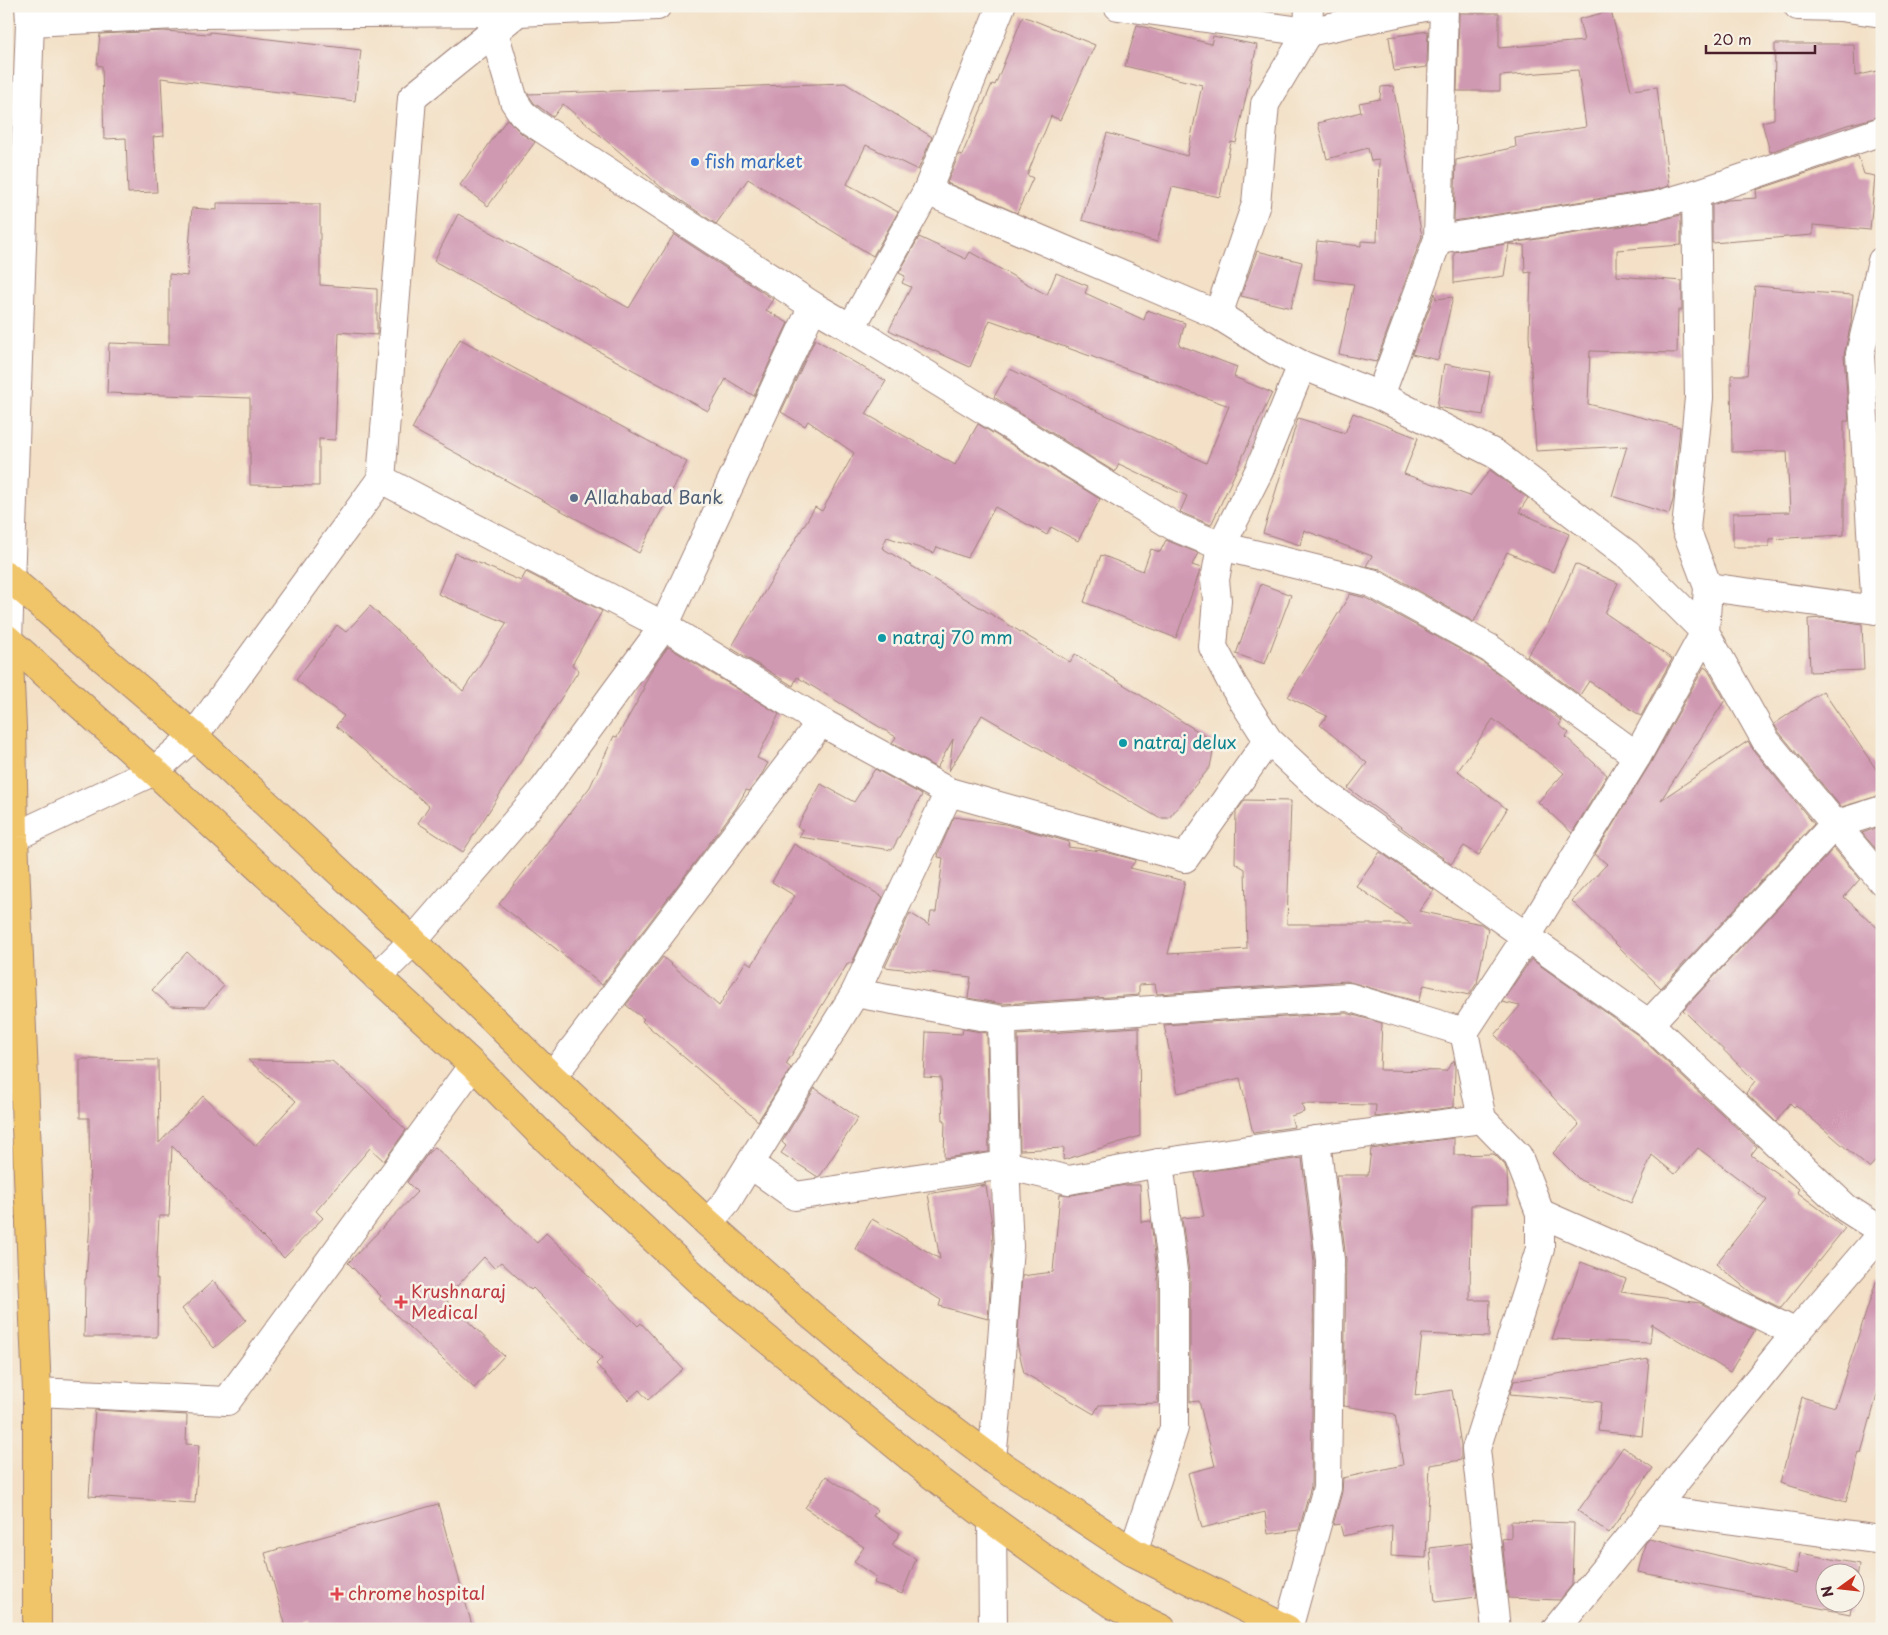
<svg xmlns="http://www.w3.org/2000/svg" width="1888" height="1635" viewBox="0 0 1888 1635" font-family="'Playpen Sans',sans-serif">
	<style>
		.building { fill: #d099b2 }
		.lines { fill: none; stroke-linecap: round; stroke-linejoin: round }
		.minor-casing { stroke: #9e8078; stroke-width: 30 }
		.primary-casing { stroke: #9e8078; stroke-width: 30 }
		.minor { stroke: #fff; stroke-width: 28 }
		.primary { stroke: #f0c469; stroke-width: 28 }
		.shop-dot { fill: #3f7fe0; stroke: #f7f3e8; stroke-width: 2 }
		.service-dot { fill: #5c6f8a; stroke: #f7f3e8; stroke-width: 2 }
		.culture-dot { fill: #0f9aa8; stroke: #f7f3e8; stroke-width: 2 }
		.health-dot { fill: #e0444e; stroke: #f7f3e8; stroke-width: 2 }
		.labels { text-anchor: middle; stroke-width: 5; stroke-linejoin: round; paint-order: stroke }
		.shop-label { font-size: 18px; fill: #366cbe; stroke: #f7f3e8; text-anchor: start }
		.service-label { font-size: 18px; fill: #4e5e75; stroke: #f7f3e8; text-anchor: start }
		.culture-label { font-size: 18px; fill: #0d838f; stroke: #f7f3e8; text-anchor: start }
		.health-label { font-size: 18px; fill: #be3a42; stroke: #f7f3e8; text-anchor: start }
	</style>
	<rect width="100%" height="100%" fill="#f7f3e8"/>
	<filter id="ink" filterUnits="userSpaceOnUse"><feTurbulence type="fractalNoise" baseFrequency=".02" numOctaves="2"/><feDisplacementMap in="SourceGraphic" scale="10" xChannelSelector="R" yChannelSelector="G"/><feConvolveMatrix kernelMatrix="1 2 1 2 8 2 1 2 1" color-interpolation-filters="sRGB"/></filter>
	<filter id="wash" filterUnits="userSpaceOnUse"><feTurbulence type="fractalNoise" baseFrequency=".0096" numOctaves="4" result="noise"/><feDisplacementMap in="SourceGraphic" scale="20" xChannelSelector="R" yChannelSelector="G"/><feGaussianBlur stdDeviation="1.12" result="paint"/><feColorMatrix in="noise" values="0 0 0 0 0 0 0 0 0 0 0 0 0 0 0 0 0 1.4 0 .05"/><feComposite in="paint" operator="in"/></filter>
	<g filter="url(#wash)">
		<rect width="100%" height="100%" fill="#f3e0c6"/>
		<g id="blocks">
			<!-- building -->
			<g class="building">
				<polygon points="1611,11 1631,90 1657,87 1669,186 1655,190 1454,221 1456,160 1516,147 1515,138 1586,127 1578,70 1500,76 1500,91 1457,91 1459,13 1499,13 1499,48 1584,41 1579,19"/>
				<polygon points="1023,16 1095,45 1060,120 1051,116 1027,175 1033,178 1017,213 947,183 959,154 962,155 992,84 995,85"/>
				<polygon points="1137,25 1211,44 1213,36 1257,45 1236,143 1231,142 1220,197 1172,187 1157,242 1082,220 1107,133 1187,156 1202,85 1125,66"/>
				<polygon points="163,31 210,34 210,32 361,50 355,101 161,78 164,136 153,137 157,192 128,193 126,138 104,139 102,66 97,65 100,34"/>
				<polygon points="1428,31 1427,67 1394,71 1389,37"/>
				<polygon points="1775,44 1854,44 1855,76 1882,70 1882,116 1847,125 1770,152 1762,122 1774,119"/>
				<polygon points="845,83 932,137 918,170 866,145 847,184 898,212 873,256 748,179 716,224 661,187 563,104 553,117 534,103 528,94"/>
				<polygon points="1393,86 1422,236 1376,362 1339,354 1354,284 1314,279 1317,241 1361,246 1361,241 1377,242 1379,160 1371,161 1368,148 1327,159 1318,123 1361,112 1359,103 1380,99 1381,87"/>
				<polygon points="507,119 522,134 535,142 488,206 460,185"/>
				<polygon points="1858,156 1864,174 1875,176 1870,230 1813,225 1813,235 1712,243 1712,205 1728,200 1757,198 1756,190"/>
				<polygon points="217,203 320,204 320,285 377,289 377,335 339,332 335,440 319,439 319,486 250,485 250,398 107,393 109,343 169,345 169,274 187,276 192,208 217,210"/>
				<polygon points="458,214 629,308 674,234 773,299 766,310 788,323 754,396 726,379 708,411 434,261"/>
				<polygon points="1681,215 1681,245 1617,250 1617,276 1682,281 1682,310 1678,310 1677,353 1590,351 1588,404 1680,427 1673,500 1669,514 1612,496 1627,446 1536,451 1529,335 1531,272 1525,273 1524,245 1509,244 1504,276 1454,283 1454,252 1660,220"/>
				<polygon points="919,237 966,259 970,252 1047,295 1056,273 1088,286 1085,293 1144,320 1147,310 1185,323 1179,345 1237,367 1234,377 1272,393 1211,525 1180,512 1187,496 1119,464 1115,472 994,397 1010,369 1206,463 1229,406 990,320 970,367 928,348 928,349 889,330 911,287 902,283 905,276 899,273"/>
				<polygon points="1257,251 1302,262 1291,308 1241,296"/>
				<polygon points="1755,286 1793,289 1793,291 1853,295 1851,323 1844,355 1849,421 1844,421 1844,535 1769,539 1769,547 1733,547 1733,513 1790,512 1787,451 1732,452 1731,375 1747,375"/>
				<polygon points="1435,293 1436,299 1453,297 1438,360 1412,354"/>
				<polygon points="460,339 687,462 639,553 412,429"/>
				<polygon points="815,339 886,381 866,414 955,465 978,424 1100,499 1078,541 1051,527 1047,535 995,507 967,558 937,547 934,553 887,537 882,548 1070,662 1075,654 1215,742 1210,767 1169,818 1159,818 982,715 949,771 953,739 937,768 892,743 896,737 797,677 793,686 731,648 815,507 822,511 854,453 808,421 805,426 781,412"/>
				<polygon points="1444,364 1490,372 1483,415 1437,407"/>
				<polygon points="1878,388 1882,389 1882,425 1880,425"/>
				<polygon points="1353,413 1418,438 1404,474 1470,496 1490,470 1528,498 1519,512 1569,534 1553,572 1507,552 1474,622 1380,569 1366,566 1372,556 1304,530 1300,545 1263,533 1298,418 1345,433"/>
				<polygon points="1166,540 1198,553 1192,565 1201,568 1176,638 1084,602 1101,555 1143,571 1151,549 1160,552"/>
				<polygon points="455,553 521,581 526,572 602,611 572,665 579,670 463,852 418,823 429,806 336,726 344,716 296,680 337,625 346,632 370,606 463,691 507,623 438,594"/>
				<polygon points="1575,564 1618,583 1605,613 1672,659 1641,716 1589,681 1580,695 1527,656 1550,621"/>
				<polygon points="1261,584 1291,595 1265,664 1236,654"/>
				<polygon points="1350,594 1366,598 1481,661 1562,721 1559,725 1569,733 1566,737 1607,775 1572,833 1538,802 1564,773 1493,719 1458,771 1507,809 1479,855 1464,846 1451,864 1348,788 1367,763 1320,725 1327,716 1288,697"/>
				<polygon points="1823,618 1862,624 1864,670 1810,672 1808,619"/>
				<polygon points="668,647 779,714 757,758 768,763 759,779 749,791 746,790 736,808 602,985 499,904 590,787 614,736 617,737 645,688 643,687 652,669"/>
				<polygon points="1704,667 1708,670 1725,700 1661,800 1748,741 1754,751 1814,824 1661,988 1572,901 1607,864 1595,854 1650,764"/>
				<polygon points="1823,691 1882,778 1882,795 1841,807 1779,732 1774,724"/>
				<polygon points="875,769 922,795 892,850 799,837 803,830 797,827 821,784 854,802"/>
				<polygon points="1245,800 1291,801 1287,924 1411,924 1356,886 1380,852 1434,890 1419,911 1481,924 1488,929 1477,983 1469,995 1424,985 1418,1002 1347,981 1157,994 1155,984 1139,985 1139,995 1003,1004 968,998 971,977 885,967 910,913 929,925 931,912 936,912 943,858 938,857 939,851 954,817 1005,824 1069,842 1068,847 1101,851 1136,860 1130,868 1185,881 1168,954 1247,949 1245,869 1235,863 1236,812"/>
				<polygon points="1882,826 1882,856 1862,833"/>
				<polygon points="794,844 883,897 852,963 848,963 786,1064 791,1068 758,1121 642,1021 644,1019 626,1005 663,957 719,1006 746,961 752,965 795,896 772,882"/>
				<polygon points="1834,848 1860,879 1844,897 1882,932 1882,1154 1869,1168 1796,1105 1794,1107 1790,1103 1776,1122 1746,1093 1755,1081 1683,1010"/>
				<polygon points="187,952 224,986 205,1007 170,1006 152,990"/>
				<polygon points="1531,959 1639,1036 1757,1147 1751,1155 1799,1189 1797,1192 1845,1228 1781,1308 1754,1295 1716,1264 1767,1200 1698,1148 1675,1174 1652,1155 1631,1203 1580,1180 1553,1153 1579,1125 1495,1035 1520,1006 1502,1002"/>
				<polygon points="1346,1013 1382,1023 1380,1070 1446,1071 1454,1060 1455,1067 1454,1107 1375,1117 1376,1105 1302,1104 1304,1112 1291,1116 1294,1127 1253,1133 1240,1078 1178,1093 1164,1025"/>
				<polygon points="1139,1027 1140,1136 1063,1160 1064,1148 1020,1150 1018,1035"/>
				<polygon points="963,1029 987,1033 989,1152 944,1158 945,1120 943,1120 941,1078 924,1077 926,1032 962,1034"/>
				<polygon points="80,1059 158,1060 159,1143 203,1096 255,1146 296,1101 248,1060 332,1061 366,1090 406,1130 384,1161 370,1148 316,1211 323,1218 284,1258 172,1146 169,1216 159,1216 156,1279 158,1279 157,1337 84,1337 85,1279 86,1279 90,1223 89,1118 80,1118"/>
				<polygon points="815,1088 858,1118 820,1176 818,1177 781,1153 786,1146 782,1142"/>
				<polygon points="1454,1138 1454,1155 1494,1154 1505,1165 1507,1171 1508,1204 1471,1205 1470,1300 1490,1300 1489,1337 1422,1334 1415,1396 1452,1390 1461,1445 1461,1460 1430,1465 1426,1558 1391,1556 1392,1525 1343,1536 1340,1524 1333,1525 1342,1492 1343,1478 1403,1465 1395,1414 1344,1406 1346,1260 1336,1175 1368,1175 1371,1149"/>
				<polygon points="435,1147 537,1243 546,1233 584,1269 583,1270 638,1326 641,1323 683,1369 648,1400 639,1390 628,1400 596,1364 602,1358 533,1288 531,1290 501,1262 494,1268 484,1257 445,1299 504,1356 474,1388 379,1299 381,1296 348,1263 417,1192 407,1182 429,1152"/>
				<polygon points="1302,1158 1314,1261 1311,1486 1299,1530 1268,1534 1265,1512 1202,1528 1188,1473 1215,1466 1199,1401 1190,1402 1190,1279 1182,1218 1204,1216 1195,1173"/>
				<polygon points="986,1184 980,1186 986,1186 992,1224 993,1247 988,1319 939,1306 941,1300 855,1249 872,1219 940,1259 928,1194"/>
				<polygon points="1125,1185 1140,1185 1141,1222 1151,1221 1158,1280 1158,1403 1099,1405 1094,1414 1024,1373 1017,1343 1022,1276 1053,1272 1060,1194 1072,1195"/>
				<polygon points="1581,1262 1626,1279 1621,1292 1700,1303 1755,1330 1730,1372 1652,1324 1650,1343 1552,1339"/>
				<polygon points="213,1281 246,1320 214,1348 182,1309"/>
				<polygon points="1876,1282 1882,1283 1882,1377 1861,1453 1859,1452 1846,1502 1780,1483 1802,1397 1835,1407"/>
				<polygon points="1649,1359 1642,1436 1598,1431 1601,1402 1510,1394 1514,1381"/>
				<polygon points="95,1410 187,1415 186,1444 199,1445 195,1503 89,1496"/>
				<polygon points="1623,1447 1653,1468 1609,1533 1578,1511"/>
				<polygon points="826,1476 877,1510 873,1516 900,1533 892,1545 916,1559 902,1594 874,1583 876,1577 854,1562 864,1547 805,1508"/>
				<polygon points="438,1504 473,1629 312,1629 310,1621 286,1627 265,1553"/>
				<polygon points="1511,1521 1574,1523 1572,1585 1560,1600 1508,1598 1502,1539 1511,1538"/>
				<polygon points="1649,1539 1796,1574 1800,1553 1859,1564 1856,1585 1856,1572 1826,1572 1826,1602 1852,1602 1850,1614 1638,1572 1645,1544"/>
				<polygon points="1471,1543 1477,1597 1435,1602 1430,1548"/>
			</g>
		</g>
	</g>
	<g filter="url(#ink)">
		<use href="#blocks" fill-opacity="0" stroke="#9e8078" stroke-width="1"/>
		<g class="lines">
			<!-- minor casing -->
			<g class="minor-casing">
				<g id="minor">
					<polyline points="1001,6 927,191 851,328 1175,527 1221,546 1215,580 1217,600 1213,647 1233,685 1268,740 1327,795 1649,1024 1846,1208 1882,1231"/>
					<polyline points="1118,6 1308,32 1429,6"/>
					<polyline points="1444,6 1438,239 1658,205 1696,194 1882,131"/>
					<polyline points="1798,6 1840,7 1882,13"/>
					<polyline points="30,22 199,14 518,12 657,6"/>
					<polyline points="494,32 514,101 522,113 532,122 813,306 851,328"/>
					<polyline points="927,191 1218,315 1274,350 1302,365 1380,396 1495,454 1628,555 1705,632 1637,756 1527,936 1464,1032 1482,1119 1518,1156 1540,1213 1540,1249 1476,1449 1496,1629"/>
					<polyline points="1696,194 1699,398 1686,529 1708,587 1705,632 1766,741 1882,881"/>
					<polyline points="1882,261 1860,354 1876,610 1882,611"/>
					<polyline points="1218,315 1256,204 1265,104 1308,32 1309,6"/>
					<polyline points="1302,365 1259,471 1221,546 1372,583 1489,648 1637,756"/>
					<polyline points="1380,396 1438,239"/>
					<polyline points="381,479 664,626 821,722 949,792 1185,858 1268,740"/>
					<polyline points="1708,587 1876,610"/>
					<polyline points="8,640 30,22 29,6"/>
					<polyline points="14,837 154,771 194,736 381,479 412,98 518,12 518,6"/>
					<polyline points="377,977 413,941 544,789 664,626 813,306"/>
					<polyline points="855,993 1002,1020 1348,997 1464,1032"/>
					<polyline points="1649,1024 1834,825 1882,810"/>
					<polyline points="552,1077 821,722"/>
					<polyline points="750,1164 795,1196 1005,1165 1069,1180 1159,1163 1316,1140 1482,1119"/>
					<polyline points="1540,1213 1669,1270 1796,1333"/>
					<polyline points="708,1223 727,1201 855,993 949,792"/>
					<polyline points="37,1392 227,1401 473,1065"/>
					<polyline points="992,1459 997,1408 1009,1247 1005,1165 1002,1020"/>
					<polyline points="1652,1509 1882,1540"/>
					<polyline points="992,1520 993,1629"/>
					<polyline points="1133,1552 1174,1428 1174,1279 1159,1163"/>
					<polyline points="1288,1629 1327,1488 1330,1260 1316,1140"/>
					<polyline points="1556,1629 1796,1333 1882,1233"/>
				</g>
			</g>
			<!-- primary casing -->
			<g class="primary-casing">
				<g id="primary">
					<polyline points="6,575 194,736 413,941 552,1077 708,1223 810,1314 893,1384 992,1459 1133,1552 1287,1629"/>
					<polyline points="6,638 154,771 473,1065 540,1133 723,1303 932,1475 992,1520 1066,1574 1115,1606 1162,1629"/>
					<polyline points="8,640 12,727 14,837 37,1392 37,1629"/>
				</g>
			</g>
			<!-- minor -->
			<use href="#minor" class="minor"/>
			<!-- primary -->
			<use href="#primary" class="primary"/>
		</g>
	</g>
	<!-- markers -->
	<circle class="shop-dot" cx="695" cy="162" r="5"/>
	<circle class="service-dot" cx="574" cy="498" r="5"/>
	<g class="culture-dot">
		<circle cx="882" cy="638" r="5"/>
		<circle cx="1123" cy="743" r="5"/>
	</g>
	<g class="health-dot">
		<path d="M398.5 1294.5h5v5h5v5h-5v5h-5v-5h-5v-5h5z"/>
		<path d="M334.5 1586.5h5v5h5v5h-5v5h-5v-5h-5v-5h5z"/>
	</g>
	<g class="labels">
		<!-- shop labels -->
		<g class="shop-label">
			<text x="705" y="168">fish market</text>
		</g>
		<!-- service labels -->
		<g class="service-label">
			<text x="584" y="504">Allahabad Bank</text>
		</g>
		<!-- culture labels -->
		<g class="culture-label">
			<text x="892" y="644">natraj 70 mm</text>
			<text x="1133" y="749">natraj delux</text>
		</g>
		<!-- health labels -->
		<g class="health-label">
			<text x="411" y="1298">Krushnaraj<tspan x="411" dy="21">Medical</tspan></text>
			<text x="348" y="1600">chrome hospital</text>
		</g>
	</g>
	<!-- margin -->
	<rect width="1888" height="1635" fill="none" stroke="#f7f3e8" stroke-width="25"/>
	<!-- north arrow -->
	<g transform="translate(1840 1588) rotate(255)"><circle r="24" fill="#f7f3e8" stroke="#b29e9c"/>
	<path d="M0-4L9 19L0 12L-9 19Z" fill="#c8321e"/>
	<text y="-8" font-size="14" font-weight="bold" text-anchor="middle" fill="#4a1f2b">N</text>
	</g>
	<!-- scale -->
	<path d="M1706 45v8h109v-8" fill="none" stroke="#4a1f2b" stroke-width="2.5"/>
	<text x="1713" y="45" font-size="15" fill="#4a1f2b" stroke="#f7f3e8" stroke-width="4" paint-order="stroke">20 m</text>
</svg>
